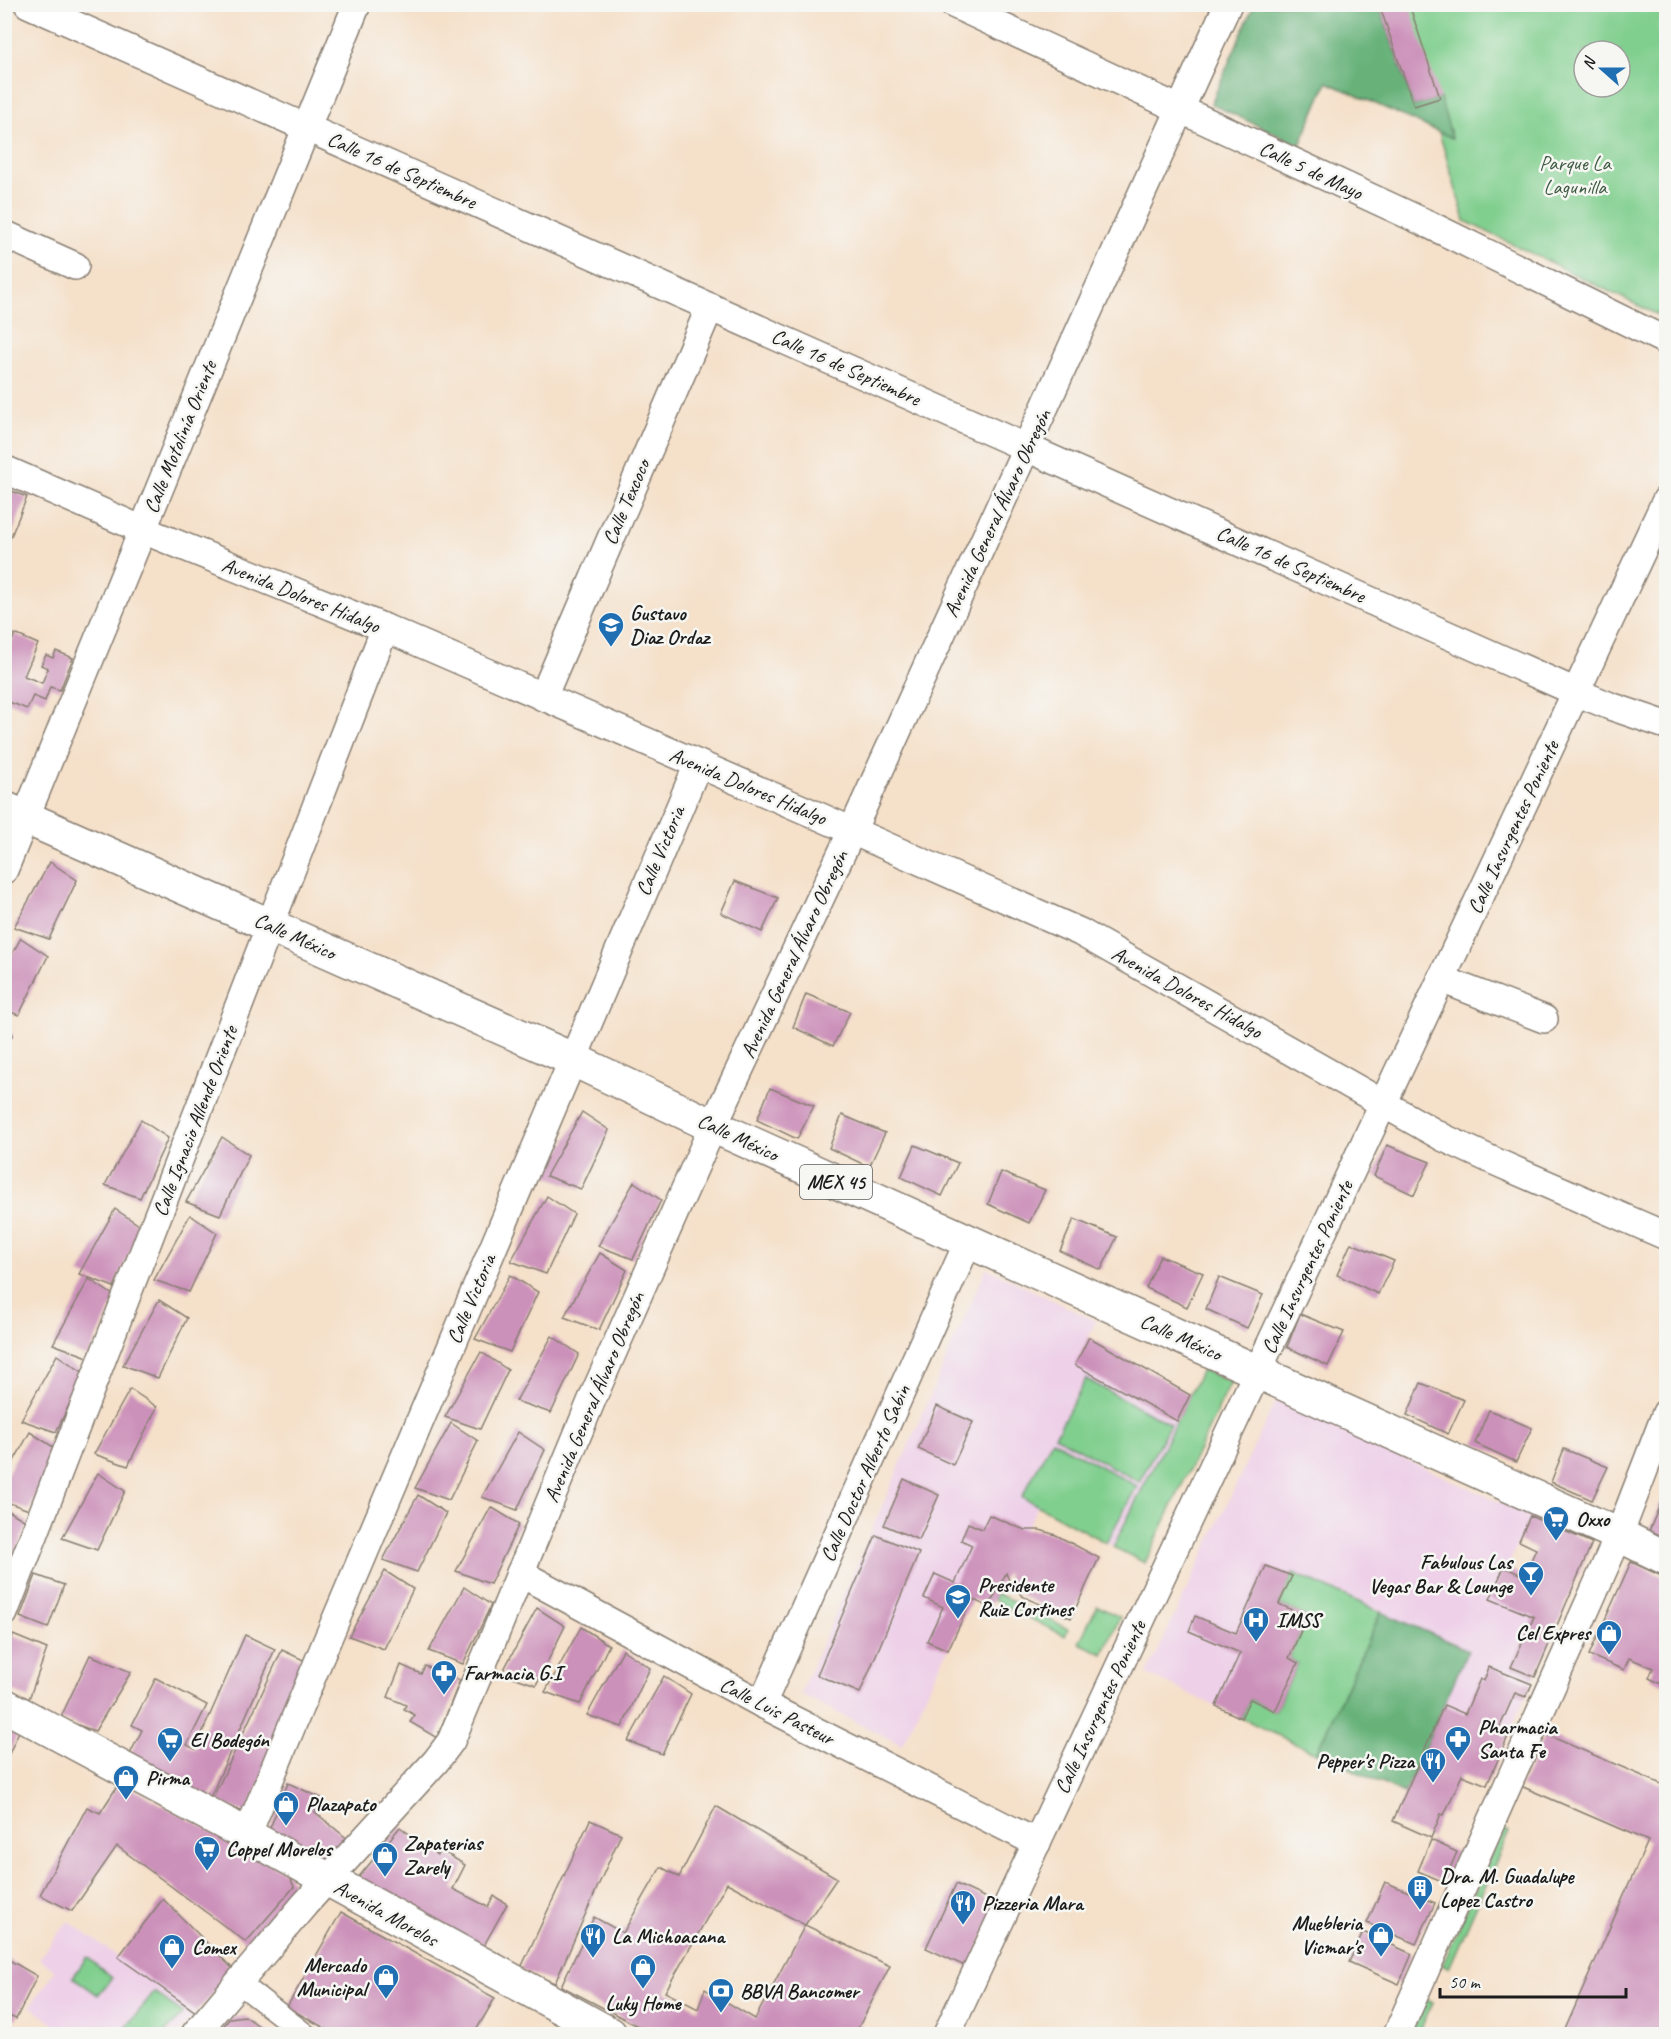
<svg xmlns="http://www.w3.org/2000/svg" width="1671" height="2039" viewBox="0 0 1671 2039" font-family="Caveat,sans-serif">
	<style>
		.built { fill: #eed0e8 }
		.green { fill: #81cf8f; stroke: #4e7656; stroke-width: 1.5; fill-rule: evenodd }
		.forest { fill: #68b27a; stroke: #42674b; stroke-width: 1.5 }
		.building { fill: #cc91ba; fill-rule: evenodd }
		.lines { fill: none; stroke-linecap: round; stroke-linejoin: round }
		.pedestrian-casing { stroke: #887e72; stroke-width: 24 }
		.minor-casing { stroke: #887e72; stroke-width: 30 }
		.primary-casing { stroke: #887e72; stroke-width: 36 }
		.pedestrian { stroke: #fff; stroke-width: 21 }
		.minor { stroke: #fff; stroke-width: 27 }
		.primary { stroke: #fff; stroke-width: 33 }
		.labels { text-anchor: middle; stroke-width: 5; stroke-linejoin: round; paint-order: stroke }
		.shield { fill: #f6f6f2; stroke: #5d5d5c; stroke-width: 1.5 }
		.shield-label { font-size: 20px; font-weight: bold; fill: #1c1c1c }
		.park-label { font-size: 21px; fill: #3f5b44; stroke: #f6f6f2 }
		.street-label { font-size: 21px; fill: #1c1c1c; stroke: #f6f6f2 }
		.poi-label { font-size: 21px; font-weight: bold; fill: #1c1c1c; stroke: #f6f6f2; text-anchor: start }
	</style>
	<rect width="100%" height="100%" fill="#f6f6f2"/>
	<filter id="ink" filterUnits="userSpaceOnUse"><feTurbulence type="fractalNoise" baseFrequency=".0167" numOctaves="2"/><feDisplacementMap in="SourceGraphic" scale="12" xChannelSelector="R" yChannelSelector="G"/><feConvolveMatrix kernelMatrix="1 2 1 2 8 2 1 2 1" color-interpolation-filters="sRGB"/></filter>
	<filter id="wash" filterUnits="userSpaceOnUse"><feTurbulence type="fractalNoise" baseFrequency=".008" numOctaves="4" result="noise"/><feDisplacementMap in="SourceGraphic" scale="24" xChannelSelector="R" yChannelSelector="G"/><feGaussianBlur stdDeviation="1.35" result="paint"/><feColorMatrix in="noise" values="0 0 0 0 0 0 0 0 0 0 0 0 0 0 0 0 0 1.4 0 .05"/><feComposite in="paint" operator="in"/></filter>
	<g filter="url(#wash)">
		<rect width="100%" height="100%" fill="#f5e0c9"/>
		<!-- built -->
		<g class="built">
			<polygon points="986,1268 1096,1321 1075,1365 1177,1421 1202,1370 1231,1382 1145,1563 1038,1506 1025,1530 999,1520 988,1564 902,1745 800,1694"/>
			<polygon points="1276,1400 1530,1516 1507,1568 1504,1567 1491,1599 1557,1627 1509,1734 1444,1705 1468,1650 1381,1612 1316,1753 1147,1674"/>
			<polygon points="68,1921 196,2012 178,2034 66,2034 30,2006 55,1971 39,1958"/>
		</g>
		<!-- green -->
		<g class="green">
			<path d="M1254,5H1666V319L1465,221L1439,132L1327,82L1300,145L1211,104ZM1584,51H1620V87H1584Z"/>
			<polygon points="1202,1370 1231,1382 1145,1563 1113,1547"/>
			<polygon points="1086,1379 1170,1424 1139,1482 1055,1436"/>
			<polygon points="1052,1440 1137,1486 1106,1543 1022,1497"/>
			<polygon points="1293,1573 1381,1612 1316,1753 1241,1718 1250,1699 1275,1711 1298,1663 1289,1658 1307,1617 1279,1604"/>
			<polygon points="996,1593 1068,1629 1065,1636 993,1600"/>
			<polygon points="1097,1606 1120,1617 1103,1654 1079,1643"/>
			<polygon points="1503,1829 1509,1832 1449,1968 1442,1965"/>
			<polygon points="87,1957 112,1978 98,1995 73,1977"/>
			<polygon points="154,1992 183,2013 164,2034 121,2034"/>
			<polygon points="1427,2000 1433,2003 1418,2034 1411,2034"/>
		</g>
		<!-- forest -->
		<g class="forest">
			<polygon points="1254,5 1379,5 1414,106 1440,98 1452,138 1327,82 1300,145 1211,104"/>
			<polygon points="1381,1612 1468,1650 1404,1794 1316,1753"/>
		</g>
		<g id="blocks">
			<!-- building -->
			<g class="building">
				<polygon points="1379,4 1409,4 1440,98 1414,106"/>
				<polygon points="4,488 27,497 5,551 4,551"/>
				<polygon points="4,630 10,632 6,643 10,646 15,634 38,644 24,676 42,683 48,668 41,665 46,655 53,658 56,651 73,658 60,690 50,687 45,701 33,696 27,709 4,700"/>
				<polygon points="50,862 77,880 49,939 14,927"/>
				<polygon points="735,881 778,898 762,932 721,913"/>
				<polygon points="21,938 48,956 19,1015 4,1010 4,968"/>
				<polygon points="806,994 850,1012 833,1046 793,1027"/>
				<polygon points="4,1029 13,1034 4,1051"/>
				<polygon points="770,1088 814,1106 797,1139 757,1120"/>
				<polygon points="582,1112 609,1130 581,1189 546,1176"/>
				<polygon points="842,1115 885,1133 869,1167 829,1148"/>
				<polygon points="141,1120 168,1138 140,1198 105,1185"/>
				<polygon points="222,1137 249,1155 220,1215 186,1202"/>
				<polygon points="915,1145 958,1163 942,1196 901,1177"/>
				<polygon points="1387,1145 1430,1162 1414,1195 1374,1176"/>
				<polygon points="1001,1172 1045,1190 1029,1223 988,1204"/>
				<polygon points="634,1182 661,1200 633,1259 598,1246"/>
				<polygon points="547,1196 574,1214 546,1274 511,1261"/>
				<polygon points="115,1209 142,1227 114,1287 79,1274"/>
				<polygon points="190,1215 217,1233 189,1292 154,1280"/>
				<polygon points="1074,1219 1117,1237 1101,1270 1060,1251"/>
				<polygon points="1351,1243 1394,1261 1378,1294 1337,1275"/>
				<polygon points="600,1253 627,1270 599,1330 564,1317"/>
				<polygon points="1160,1256 1203,1273 1187,1307 1146,1288"/>
				<polygon points="510,1275 538,1292 510,1352 475,1339"/>
				<polygon points="1219,1277 1263,1295 1247,1328 1206,1309"/>
				<polygon points="89,1279 116,1297 88,1357 53,1344"/>
				<polygon points="159,1300 187,1318 158,1378 123,1365"/>
				<polygon points="1300,1314 1344,1332 1328,1366 1287,1347"/>
				<polygon points="552,1336 579,1354 551,1413 516,1401"/>
				<polygon points="1089,1337 1190,1395 1177,1421 1075,1365"/>
				<polygon points="481,1352 508,1370 480,1429 445,1417"/>
				<polygon points="57,1355 84,1373 56,1432 21,1420"/>
				<polygon points="1421,1383 1464,1400 1448,1434 1407,1415"/>
				<polygon points="130,1389 157,1407 128,1466 94,1454"/>
				<polygon points="937,1406 973,1422 953,1465 918,1449"/>
				<polygon points="1489,1410 1532,1428 1516,1462 1475,1443"/>
				<polygon points="451,1423 478,1441 449,1500 415,1488"/>
				<polygon points="30,1432 58,1450 29,1510 4,1501 4,1479"/>
				<polygon points="518,1432 545,1450 517,1510 482,1497"/>
				<polygon points="1564,1449 1608,1467 1592,1500 1551,1482"/>
				<polygon points="98,1473 125,1491 97,1550 62,1538"/>
				<polygon points="904,1479 939,1495 919,1540 884,1525"/>
				<polygon points="418,1495 446,1513 417,1572 383,1560"/>
				<polygon points="1663,1498 1666,1500 1666,1539 1649,1531"/>
				<polygon points="491,1507 519,1524 490,1584 456,1571"/>
				<polygon points="4,1508 29,1523 4,1574"/>
				<polygon points="989,1515 1025,1530 1040,1530 1056,1535 1099,1558 1071,1618 1024,1597 1011,1585 1006,1573 989,1607 972,1599 948,1650 927,1641 943,1607 924,1598 935,1574 955,1583 972,1545 961,1540 968,1523 982,1529"/>
				<polygon points="1530,1516 1592,1543 1535,1677 1511,1667 1534,1617 1490,1599 1504,1567 1524,1576 1536,1549 1519,1541"/>
				<polygon points="876,1535 919,1553 860,1693 817,1675"/>
				<polygon points="1631,1562 1666,1578 1666,1637 1665,1643 1666,1644 1666,1686 1649,1678 1653,1668 1629,1658 1624,1670 1589,1655"/>
				<polygon points="1266,1566 1292,1576 1279,1604 1307,1617 1289,1658 1298,1663 1275,1711 1250,1699 1241,1718 1216,1706 1240,1653 1189,1631 1195,1616 1236,1633"/>
				<polygon points="385,1571 413,1589 384,1649 349,1636"/>
				<polygon points="36,1575 64,1585 48,1628 20,1617"/>
				<polygon points="464,1587 491,1605 463,1664 429,1651"/>
				<polygon points="537,1608 565,1626 536,1685 502,1673"/>
				<polygon points="581,1627 609,1645 580,1704 545,1692"/>
				<polygon points="13,1635 47,1649 29,1699 4,1686 4,1656"/>
				<polygon points="245,1635 275,1649 210,1798 128,1758 142,1730 132,1725 156,1678 207,1705 187,1745 195,1749"/>
				<polygon points="282,1650 312,1664 247,1813 212,1800"/>
				<polygon points="623,1650 650,1668 622,1727 587,1715"/>
				<polygon points="90,1655 131,1672 95,1731 60,1719"/>
				<polygon points="401,1665 421,1674 425,1666 460,1680 437,1738 410,1722 415,1715 404,1709 406,1705 388,1697"/>
				<polygon points="1489,1667 1532,1684 1526,1697 1515,1693 1499,1729 1509,1734 1487,1785 1462,1775 1444,1815 1441,1814 1431,1838 1393,1821 1444,1705 1465,1714 1480,1679 1484,1681"/>
				<polygon points="664,1676 691,1694 662,1754 628,1741"/>
				<polygon points="5,1720 20,1729 5,1763"/>
				<polygon points="1545,1734 1666,1786 1666,1801 1664,1805 1666,1806 1666,2034 1563,2034 1648,1841 1521,1786"/>
				<polygon points="120,1782 289,1874 294,1887 246,1942 117,1846 72,1911 40,1895 87,1807 100,1813"/>
				<polygon points="288,1783 321,1798 315,1812 350,1841 328,1866 268,1833"/>
				<path d="M716,1806L837,1878L805,1925L890,1966L855,2034H653L561,1986L594,1917L623,1933L661,1867L679,1877ZM727,1883L805,1925L755,2019L705,1989L698,2009L665,1992Z"/>
				<polygon points="590,1820 621,1834 555,1983 520,1970"/>
				<polygon points="400,1827 437,1855 441,1850 465,1865 453,1889 488,1907 494,1896 507,1904 483,1947 357,1879"/>
				<polygon points="1431,1840 1457,1852 1444,1882 1418,1871"/>
				<polygon points="1385,1882 1435,1903 1416,1944 1367,1923"/>
				<polygon points="956,1884 999,1904 969,1968 926,1948"/>
				<polygon points="163,1899 235,1971 196,2012 118,1957"/>
				<polygon points="341,1912 495,1998 474,2034 335,2034 287,2007"/>
				<polygon points="1363,1932 1412,1954 1399,1984 1349,1962"/>
				<polygon points="4,1957 37,1976 16,2019 4,2014"/>
				<polygon points="245,2016 270,2034 217,2034 230,2018"/>
			</g>
		</g>
	</g>
	<g filter="url(#ink)">
		<use href="#blocks" fill-opacity="0" stroke="#887e72" stroke-width="1.5"/>
		<g class="lines">
			<!-- pedestrian casing -->
			<g class="pedestrian-casing">
				<polyline id="pedestrian" points="238,1982 305,2034"/>
			</g>
			<!-- minor casing -->
			<g class="minor-casing">
				<g id="minor">
					<polyline points="28,4 1576,692 1610,706 1666,725"/>
					<polyline points="953,4 1430,225 1666,341"/>
					<polyline points="4,234 75,266"/>
					<polyline points="4,469 143,530 385,628 823,818 1080,932 1444,1138 1496,1162 1666,1236"/>
					<polyline points="543,697 710,307"/>
					<polyline points="4,870 357,4"/>
					<polyline points="1441,979 1544,1019"/>
					<polyline points="520,1573 762,1704 1037,1843"/>
					<polyline points="4,1613 385,628"/>
					<polyline points="762,1704 968,1242"/>
					<polyline points="247,1835 323,1650 698,764"/>
					<polyline points="195,2034 305,1904 436,1761 451,1741 593,1397 713,1126 852,831 1228,4"/>
					<polyline points="947,2034 1666,500"/>
					<polyline points="1397,2034 1619,1535 1666,1413"/>
				</g>
			</g>
			<!-- primary casing -->
			<g class="primary-casing">
				<g id="primary">
					<polyline points="4,808 572,1059 713,1126 1619,1535 1666,1558"/>
					<polyline points="4,1705 247,1835 610,2034"/>
				</g>
			</g>
			<!-- pedestrian -->
			<use href="#pedestrian" class="pedestrian"/>
			<!-- minor -->
			<use href="#minor" class="minor"/>
			<!-- primary -->
			<use href="#primary" class="primary"/>
		</g>
	</g>
	<!-- icons -->
	<defs>
		<g id="school-pin" transform="scale(1.35)"><path d="M0 17L-7.5 6A9.5 9.5 0 1 1 7.5 6Z" fill="#1f6fb2" stroke="#f6f6f2"/><path d="M0-5L7-2L0 1L-7-2ZM-4 1L0 2.5L4 1V4Q0 6-4 4Z" fill="#fff"/></g>
		<g id="supermarket-pin" transform="scale(1.35)"><path d="M0 17L-7.5 6A9.5 9.5 0 1 1 7.5 6Z" fill="#1f6fb2" stroke="#f6f6f2"/><path d="M-6-5.5h2.5l.6 2H6L4.5 2H-2.5L-4.4-4H-6ZM-1.5 3.2a1.3 1.3 0 1 0 .1 0ZM3 3.2a1.3 1.3 0 1 0 .1 0Z" fill="#fff"/></g>
		<g id="bar-pin" transform="scale(1.35)"><path d="M0 17L-7.5 6A9.5 9.5 0 1 1 7.5 6Z" fill="#1f6fb2" stroke="#f6f6f2"/><path d="M-6-5H6L.8 .8V4.5H3.5V6h-7V4.5H-.8V.8Z" fill="#fff"/></g>
		<g id="hospital-pin" transform="scale(1.35)"><path d="M0 17L-7.5 6A9.5 9.5 0 1 1 7.5 6Z" fill="#1f6fb2" stroke="#f6f6f2"/><path d="M-5-5h3v3.5h4V-5h3V5h-3V1.5h-4V5h-3Z" fill="#fff"/></g>
		<g id="shop-pin" transform="scale(1.35)"><path d="M0 17L-7.5 6A9.5 9.5 0 1 1 7.5 6Z" fill="#1f6fb2" stroke="#f6f6f2"/><path d="M-5-2.5h2.3a2.7 3.5 0 0 1 5.4 0H5L5.5 6h-11ZM-1.5-2.5h3a1.5 2.3 0 0 0-3 0Z" fill="#fff"/></g>
		<g id="pharmacy-pin" transform="scale(1.35)"><path d="M0 17L-7.5 6A9.5 9.5 0 1 1 7.5 6Z" fill="#1f6fb2" stroke="#f6f6f2"/><path d="M-2-6h4v4h4v4h-4v4h-4v-4h-4v-4h4Z" fill="#fff"/></g>
		<g id="restaurant-pin" transform="scale(1.35)"><path d="M0 17L-7.5 6A9.5 9.5 0 1 1 7.5 6Z" fill="#1f6fb2" stroke="#f6f6f2"/><path d="M-5-6h1v4h1v-4h1v4h1v-4h1v5L-1.5 .5V6h-2V.5L-5-1ZM5-6V6H3V1.5H1.5Q1.5-4 5-6Z" fill="#fff"/></g>
		<g id="building-pin" transform="scale(1.35)"><path d="M0 17L-7.5 6A9.5 9.5 0 1 1 7.5 6Z" fill="#1f6fb2" stroke="#f6f6f2"/><path d="M-4-6H4V6H1V3H-1V6H-4ZM-2.5-4.3h1.7v1.8h-1.7ZM.8-4.3h1.7v1.8H.8ZM-2.5-1h1.7V.8h-1.7ZM.8-1h1.7V.8H.8Z" fill="#fff"/></g>
		<g id="bank-pin" transform="scale(1.35)"><path d="M0 17L-7.5 6A9.5 9.5 0 1 1 7.5 6Z" fill="#1f6fb2" stroke="#f6f6f2"/><path d="M-6-4H6V4H-6ZM0-2.3a2.3 2.3 0 1 0 0 4.6a2.3 2.3 0 1 0 0-4.6Z" fill="#fff"/></g>
	</defs>
	<g fill-rule="evenodd">
		<use href="#school-pin" x="611" y="625"/>
		<use href="#supermarket-pin" x="1556" y="1519"/>
		<use href="#bar-pin" x="1531" y="1574"/>
		<use href="#school-pin" x="958" y="1597"/>
		<use href="#hospital-pin" x="1256" y="1620"/>
		<use href="#shop-pin" x="1609" y="1633"/>
		<use href="#pharmacy-pin" x="444" y="1673"/>
		<use href="#pharmacy-pin" x="1458" y="1739"/>
		<use href="#supermarket-pin" x="170" y="1740"/>
		<use href="#restaurant-pin" x="1433" y="1761"/>
		<use href="#shop-pin" x="126" y="1778"/>
		<use href="#shop-pin" x="286" y="1804"/>
		<use href="#supermarket-pin" x="207" y="1849"/>
		<use href="#shop-pin" x="385" y="1855"/>
		<use href="#building-pin" x="1420" y="1888"/>
		<use href="#restaurant-pin" x="963" y="1903"/>
		<use href="#shop-pin" x="1381" y="1935"/>
		<use href="#restaurant-pin" x="593" y="1936"/>
		<use href="#shop-pin" x="172" y="1947"/>
		<use href="#shop-pin" x="643" y="1967"/>
		<use href="#shop-pin" x="386" y="1977"/>
		<use href="#bank-pin" x="721" y="1991"/>
	</g>
	<g class="labels">
		<!-- shield labels -->
		<rect class="shield" x="800" y="1165" width="72" height="34" rx="4.5"/>
		<g class="shield-label">
			<text x="836" y="1189">MEX 45</text>
		</g>
		<!-- park labels -->
		<g class="park-label">
			<text x="1575" y="170">Parque La<tspan x="1575" dy="24">Lagunilla</tspan></text>
		</g>
		<!-- street labels -->
		<g class="street-label">
			<text transform="translate(402 170) rotate(24)" y="7">Calle 16 de Septiembre</text>
			<text transform="translate(1311 170) rotate(25)" y="7">Calle 5 de Mayo</text>
			<text transform="translate(846 367) rotate(24)" y="7">Calle 16 de Septiembre</text>
			<text transform="translate(180 437) rotate(-68)" y="7">Calle Motolinía Oriente</text>
			<text transform="translate(626 502) rotate(-67)" y="7">Calle Texcoco</text>
			<text transform="translate(997 513) rotate(-65)" y="7">Avenida General Álvaro Obregón</text>
			<text transform="translate(1291 564) rotate(24)" y="7">Calle 16 de Septiembre</text>
			<text transform="translate(301 595) rotate(22)" y="7">Avenida Dolores Hidalgo</text>
			<text transform="translate(748 786) rotate(23)" y="7">Avenida Dolores Hidalgo</text>
			<text transform="translate(1513 827) rotate(-65)" y="7">Calle Insurgentes Poniente</text>
			<text transform="translate(660 851) rotate(-67)" y="7">Calle Victoria</text>
			<text transform="translate(295 936) rotate(24)" y="7">Calle México</text>
			<text transform="translate(794 954) rotate(-65)" y="7">Avenida General Álvaro Obregón</text>
			<text transform="translate(1187 992) rotate(29)" y="7">Avenida Dolores Hidalgo</text>
			<text transform="translate(195 1121) rotate(-69)" y="7">Calle Ignacio Allende Oriente</text>
			<text transform="translate(738 1137) rotate(25)" y="7">Calle México</text>
			<text transform="translate(1307 1267) rotate(-65)" y="7">Calle Insurgentes Poniente</text>
			<text transform="translate(471 1299) rotate(-67)" y="7">Calle Victoria</text>
			<text transform="translate(1181 1337) rotate(24)" y="7">Calle México</text>
			<text transform="translate(594 1397) rotate(-67)" y="7">Avenida General Álvaro Obregón</text>
			<text transform="translate(865 1473) rotate(-66)" y="7">Calle Doctor Alberto Sabin</text>
			<text transform="translate(1100 1707) rotate(-65)" y="7">Calle Insurgentes Poniente</text>
			<text transform="translate(777 1711) rotate(27)" y="7">Calle Luis Pasteur</text>
			<text transform="translate(386 1913) rotate(29)" y="7">Avenida Morelos</text>
		</g>
		<!-- poi labels -->
		<g class="poi-label">
			<text x="630" y="620">Gustavo<tspan x="630" dy="24">Diaz Ordaz</tspan></text>
			<text x="1576" y="1526">Oxxo</text>
			<text x="1512" y="1569" text-anchor="end">Fabulous Las<tspan x="1512" dy="24">Vegas Bar &amp; Lounge</tspan></text>
			<text x="978" y="1592">Presidente<tspan x="978" dy="24">Ruiz Cortines</tspan></text>
			<text x="1276" y="1627">IMSS</text>
			<text x="1590" y="1640" text-anchor="end">Cel Expres</text>
			<text x="464" y="1680">Farmacia G.I</text>
			<text x="1478" y="1734">Pharmacia<tspan x="1478" dy="24">Santa Fe</tspan></text>
			<text x="190" y="1747">El Bodegón</text>
			<text x="1414" y="1768" text-anchor="end">Pepper's Pizza</text>
			<text x="146" y="1785">Pirma</text>
			<text x="306" y="1811">Plazapato</text>
			<text x="404" y="1850">Zapaterias<tspan x="404" dy="24">Zarely</tspan></text>
			<text x="226" y="1856">Coppel Morelos</text>
			<text x="1440" y="1883">Dra. M. Guadalupe<tspan x="1440" dy="24">Lopez Castro</tspan></text>
			<text x="982" y="1910">Pizzeria Mara</text>
			<text x="1362" y="1930" text-anchor="end">Muebleria<tspan x="1362" dy="24">Vicmar's</tspan></text>
			<text x="612" y="1943">La Michoacana</text>
			<text x="192" y="1954">Comex</text>
			<text x="366" y="1972" text-anchor="end">Mercado<tspan x="366" dy="24">Municipal</tspan></text>
			<text x="740" y="1998">BBVA Bancomer</text>
			<text x="643" y="2010" text-anchor="middle">Luky Home</text>
		</g>
	</g>
	<!-- margin -->
	<rect width="1671" height="2039" fill="none" stroke="#f6f6f2" stroke-width="24"/>
	<!-- north arrow -->
	<g transform="translate(1602 69) rotate(291)"><circle r="28" fill="#f6f6f2" stroke="#9f9f9c" stroke-width="1.5"/>
	<path d="M0-4.5L10 22L0 15L-10 22Z" fill="#1f6fb2"/>
	<text y="-9" font-size="16" font-weight="bold" text-anchor="middle" fill="#1c1c1c">N</text>
	</g>
	<!-- scale -->
	<path d="M1440 1988v9h186v-9" fill="none" stroke="#1c1c1c" stroke-width="3"/>
	<text x="1449" y="1988" font-size="18" fill="#1c1c1c" stroke="#f6f6f2" stroke-width="4.5" paint-order="stroke">50 m</text>
</svg>
